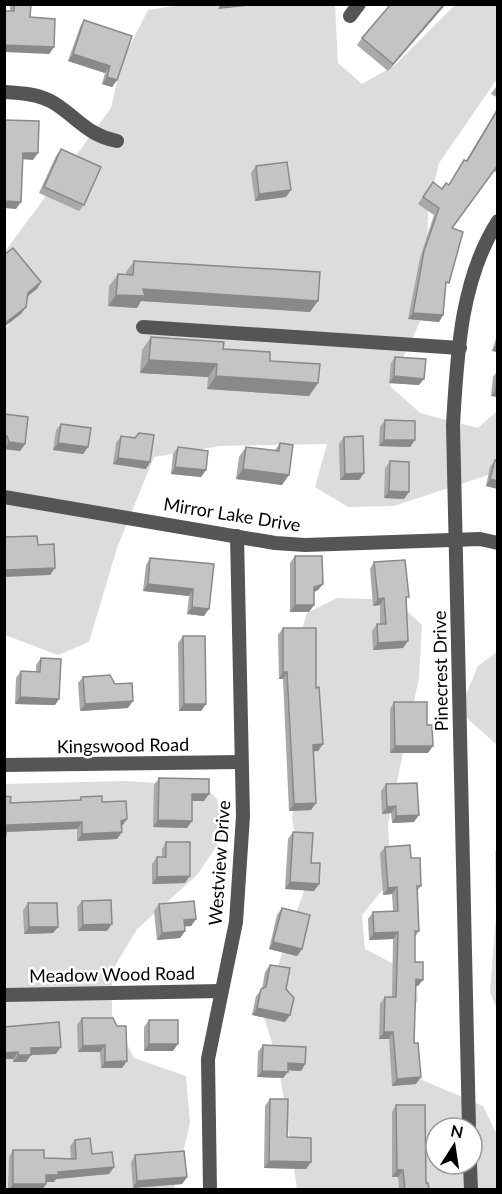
<svg xmlns="http://www.w3.org/2000/svg" width="502" height="1194" viewBox="0 0 502 1194" font-family="Lato,sans-serif">
	<style>
		.green { fill: #dcdcdc; fill-rule: evenodd }
		.lines { fill: none; stroke-linecap: round; stroke-linejoin: round }
		.minor { stroke: #555; stroke-width: 14 }
		.wall { fill: #a9a9a9 }
		.shaded-wall { fill: #898989 }
		.building { fill: #c4c4c4; stroke: #898989; stroke-width: 1.5 }
		.labels { text-anchor: middle; stroke-width: 5; stroke-linejoin: round; paint-order: stroke }
		.street-label { font-size: 18px; fill: #000; stroke: #fff }
	</style>
	<rect width="100%" height="100%" fill="#fff"/>
	<!-- green -->
	<g class="green">
		<polygon points="187,4 335,5 338,63 362,84 395,65 455,5 497,5 497,79 439,163 428,209 426,309 390,386 420,413 478,428 497,411 497,472 394,506 348,507 315,487 327,444 220,446 154,457 117,548 89,642 58,655 5,635 4,329 9,325 6,250 111,108 121,63 148,10"/>
		<path d="M337,598L395,600L422,625L419,678L388,824L391,879L362,915L365,949L413,974L418,1000L401,1038L422,1080L483,1106L497,1135V1189H297L278,1062L262,1011L305,888L292,819L304,727L293,660L307,613ZM436,1128H472V1164H436Z"/>
		<polygon points="497,652 497,745 459,711 478,666"/>
		<polygon points="126,781 204,786 217,799 224,835 197,875 137,929 112,971 112,1015 134,1058 186,1076 190,1123 174,1189 5,1189 4,784"/>
		<polygon points="495,851 497,851 497,1009 490,992 496,916"/>
	</g>
	<g class="lines">
		<!-- minor -->
		<g class="minor">
			<polyline points="350,16 359,4"/>
			<path d="M4,92C22,93 39,94 54,103C78,118 87,135 117,141"/>
			<polyline points="143,327 460,348"/>
			<polyline points="4,497 275,543 305,545 480,539 498,543"/>
			<polyline points="4,765 241,762"/>
			<polyline points="4,995 221,991"/>
			<path d="M469,1128L453,425C457,357 460,280 498,221"/>
			<polyline points="470,1164 471,1190"/>
			<polyline points="210,1190 208,1059 236,922 243,816 237,536"/>
		</g>
	</g>
	<!-- wall -->
	<g class="wall">
		<polygon points="10,4 31,4 30,17 54,47 49,54 10,11"/>
		<polygon points="446,4 388,71 357,45 362,38"/>
		<polygon points="84,20 117,80 112,87 102,84 105,73 68,61 80,27"/>
		<polygon points="498,84 498,98 491,94"/>
		<polygon points="498,107 498,169 495,172 493,171 452,228 443,315 439,322 408,319 420,258 434,215 418,204 433,182 442,189 448,185 466,161"/>
		<polygon points="61,149 84,205 79,211 39,193 56,156"/>
		<polygon points="256,166 286,197 255,201 251,173"/>
		<polygon points="134,261 310,312 141,301 137,308 108,306 109,286 118,274 126,275 126,272"/>
		<polygon points="498,332 498,352 492,351"/>
		<polygon points="151,337 223,349 270,361 318,383 309,396 207,389 208,377 140,373 142,350"/>
		<polygon points="395,357 419,385 389,383 391,363"/>
		<polygon points="498,370 498,397 491,396 493,377"/>
		<polygon points="4,414 25,444 20,451 4,449"/>
		<polygon points="385,420 415,440 410,447 379,446 380,427"/>
		<polygon points="61,424 88,447 83,454 53,450 56,430"/>
		<polygon points="121,436 150,462 146,469 113,464 116,443"/>
		<polygon points="344,437 364,473 359,480 340,480 339,444"/>
		<polygon points="280,443 282,485 236,479 239,457 246,447 275,450"/>
		<polygon points="178,447 206,470 201,477 171,474 173,454"/>
		<polygon points="495,460 498,489 486,486 490,467"/>
		<polygon points="390,461 404,499 384,498 385,468"/>
		<polygon points="295,556 323,584 318,590 314,592 314,605 309,612 290,612 290,563"/>
		<polygon points="150,558 214,564 204,616 187,614 189,596 143,591 146,565"/>
		<polygon points="374,562 406,600 408,641 403,648 373,650 372,631 377,624 380,624 380,605 373,606 370,569"/>
		<polygon points="283,628 316,688 323,744 318,751 313,751 316,803 311,810 289,811 283,679 279,679 278,635"/>
		<polygon points="183,636 206,704 201,711 179,711 178,643"/>
		<polygon points="41,658 59,699 55,705 15,704 16,678 21,671 36,672 36,665"/>
		<polygon points="83,677 115,684 128,708 80,711 78,683"/>
		<polygon points="394,702 428,753 390,753 390,709"/>
		<polygon points="159,778 209,794 204,801 192,801 192,821 187,828 153,827 154,785"/>
		<polygon points="386,784 414,822 392,823 391,813 382,814 381,791"/>
		<polygon points="81,797 102,802 122,826 122,832 117,839 77,841 77,829 7,832 10,803 78,801"/>
		<polygon points="293,832 319,884 314,891 285,889 288,839"/>
		<polygon points="166,842 185,883 152,884 152,864 157,857 162,857 162,849"/>
		<polygon points="385,847 411,858 421,886 417,891 419,931 415,937 415,962 418,986 416,986 414,1043 416,1084 392,1086 389,1039 379,1039 380,1004 385,997 392,997 393,939 369,940 368,919 373,912 393,911 392,894 383,895 380,853"/>
		<polygon points="82,901 107,931 78,931 77,907"/>
		<polygon points="28,903 58,927 53,933 24,934 23,910"/>
		<polygon points="159,904 196,919 191,926 185,926 185,931 180,938 157,940 154,911"/>
		<polygon points="282,908 302,949 297,956 269,949 277,915"/>
		<polygon points="270,965 286,989 285,1022 252,1015 256,996 262,989 265,972"/>
		<polygon points="82,1018 127,1061 122,1068 101,1068 100,1052 78,1052 77,1025"/>
		<polygon points="149,1020 173,1051 144,1051 144,1027"/>
		<polygon points="4,1027 56,1054 31,1055 26,1062 13,1062 13,1059 4,1059"/>
		<polygon points="263,1045 305,1064 301,1071 288,1070 283,1078 257,1077 258,1052"/>
		<polygon points="270,1099 287,1137 311,1162 306,1169 264,1168 265,1106"/>
		<polygon points="396,1105 426,1183 429,1190 399,1190 398,1177 392,1177 392,1112"/>
		<polygon points="75,1140 92,1154 114,1167 109,1174 56,1179 54,1182 46,1182 46,1184 42,1190 8,1190 9,1157 13,1150 44,1158 71,1159 70,1146"/>
		<polygon points="135,1155 187,1177 182,1184 133,1188 131,1162"/>
	</g>
	<!-- shaded-wall -->
	<g class="shaded-wall">
		<polygon points="221,4 266,4 218,9"/>
		<polygon points="444,4 446,4 388,71 393,64"/>
		<polygon points="4,45 54,47 49,54 4,52"/>
		<polygon points="73,54 110,66 105,73 68,61"/>
		<polygon points="107,77 117,80 112,87 102,84"/>
		<polygon points="23,153 38,153 33,160 19,159"/>
		<polygon points="291,190 286,197 255,201 259,194"/>
		<polygon points="4,201 21,202 16,209 4,208"/>
		<polygon points="41,282 37,289 23,300 28,293"/>
		<polygon points="143,289 318,301 310,312 141,301 137,308 108,306 116,295"/>
		<polygon points="26,307 21,314 4,327 4,324"/>
		<polygon points="413,313 443,315 439,322 408,319"/>
		<polygon points="497,344 498,344 498,352 492,351"/>
		<polygon points="149,360 217,364 208,377 140,373"/>
		<polygon points="216,376 318,383 309,396 207,389"/>
		<polygon points="394,376 424,379 419,385 389,383"/>
		<polygon points="496,389 498,389 498,397 491,396"/>
		<polygon points="384,440 415,440 410,447 379,446"/>
		<polygon points="9,442 25,444 20,451 4,449"/>
		<polygon points="58,443 88,447 83,454 53,450"/>
		<polygon points="118,458 150,462 146,469 113,464"/>
		<polygon points="175,467 206,470 201,477 171,474"/>
		<polygon points="243,469 289,475 282,485 236,479"/>
		<polygon points="364,473 359,480 340,480 345,474"/>
		<polygon points="490,479 498,481 498,489 486,486"/>
		<polygon points="389,491 409,492 404,499 384,498"/>
		<polygon points="55,568 50,575 4,577 5,570"/>
		<polygon points="148,584 193,589 189,596 143,591"/>
		<polygon points="323,584 318,590 309,594 314,587"/>
		<polygon points="384,598 380,605 373,606 378,599"/>
		<polygon points="295,605 314,605 309,612 290,612"/>
		<polygon points="192,607 209,609 204,616 187,614"/>
		<polygon points="408,641 403,648 373,650 378,643"/>
		<polygon points="283,672 287,672 283,679 279,679"/>
		<polygon points="20,697 59,699 55,705 15,704"/>
		<polygon points="133,701 128,708 80,711 85,704"/>
		<polygon points="184,704 206,704 201,711 179,711"/>
		<polygon points="323,744 318,751 308,752 313,745"/>
		<polygon points="395,746 433,746 428,753 390,753"/>
		<polygon points="192,794 209,794 204,801 188,801"/>
		<polygon points="316,803 311,810 289,811 294,804"/>
		<polygon points="396,806 391,813 382,814 387,807"/>
		<polygon points="419,815 414,822 392,823 396,816"/>
		<polygon points="127,819 122,826 116,828 121,821"/>
		<polygon points="158,820 192,821 187,828 153,827"/>
		<polygon points="82,822 77,829 4,832 7,825"/>
		<polygon points="122,832 117,839 77,841 82,834"/>
		<polygon points="190,876 185,883 152,884 157,877"/>
		<polygon points="290,882 319,884 314,891 285,889"/>
		<polygon points="397,887 392,894 383,895 388,888"/>
		<polygon points="196,919 191,926 179,927 184,920"/>
		<polygon points="112,924 107,931 78,931 83,925"/>
		<polygon points="29,927 58,927 53,933 24,934"/>
		<polygon points="185,931 180,938 157,940 162,933"/>
		<polygon points="398,932 393,939 369,940 374,933"/>
		<polygon points="273,942 302,949 297,956 269,949"/>
		<polygon points="416,979 423,980 418,986 411,986"/>
		<polygon points="257,1008 290,1015 285,1022 252,1015"/>
		<polygon points="384,1032 393,1032 389,1039 379,1039"/>
		<polygon points="149,1044 178,1044 173,1051 144,1051"/>
		<polygon points="105,1045 100,1052 78,1052 83,1046"/>
		<polygon points="61,1047 56,1054 31,1055 26,1062 13,1062 18,1055 31,1048"/>
		<polygon points="18,1052 13,1059 4,1059 4,1053"/>
		<polygon points="127,1061 122,1068 101,1068 105,1062"/>
		<polygon points="288,1063 305,1064 301,1071 283,1070"/>
		<polygon points="262,1071 288,1072 283,1078 257,1077"/>
		<polygon points="421,1077 416,1084 392,1086 397,1079"/>
		<polygon points="269,1161 311,1162 306,1169 264,1168"/>
		<polygon points="114,1167 109,1174 56,1179 54,1182 42,1182 46,1175 58,1172"/>
		<polygon points="397,1170 403,1170 398,1177 392,1177"/>
		<polygon points="187,1177 182,1184 133,1188 137,1181"/>
		<polygon points="13,1184 46,1184 42,1190 9,1190"/>
	</g>
	<!-- building -->
	<g class="building">
		<polygon points="14,4 31,4 30,17 55,19 54,47 4,45 4,11 14,11"/>
		<polygon points="391,4 444,4 393,64 362,38"/>
		<polygon points="84,20 132,36 117,80 107,77 110,66 73,54"/>
		<polygon points="498,109 498,165 452,228 463,232 449,283 446,282 443,315 413,313 424,251 439,208 423,197 433,182 442,189 446,183 449,185 464,160 467,161"/>
		<polygon points="4,120 39,121 38,153 23,153 21,202 4,201"/>
		<polygon points="61,149 101,167 84,205 44,187"/>
		<polygon points="287,162 291,190 259,194 256,166"/>
		<polygon points="13,248 41,282 28,293 26,307 4,324 4,255"/>
		<polygon points="134,261 320,272 318,301 143,289 145,296 116,295 118,274 133,275"/>
		<polygon points="151,337 224,342 223,349 270,352 270,361 320,364 318,383 216,376 217,364 149,360"/>
		<polygon points="395,357 426,359 424,379 394,376"/>
		<polygon points="498,371 498,389 496,389"/>
		<polygon points="4,414 28,417 25,444 9,442 7,436 4,436"/>
		<polygon points="385,420 415,421 415,440 384,440"/>
		<polygon points="61,424 91,428 88,447 58,443"/>
		<polygon points="139,433 154,435 150,462 118,458 121,436 135,438"/>
		<polygon points="363,436 364,473 345,474 344,437"/>
		<polygon points="280,443 293,445 289,475 243,469 246,447 279,451"/>
		<polygon points="178,447 208,451 206,470 175,467"/>
		<polygon points="495,460 498,461 498,481 490,479"/>
		<polygon points="390,461 409,462 409,492 389,491"/>
		<polygon points="37,536 38,545 54,544 55,568 5,570 4,537"/>
		<polygon points="295,556 322,556 323,584 314,587 314,605 295,605"/>
		<polygon points="150,558 214,564 209,609 192,607 193,589 148,584"/>
		<polygon points="405,560 409,597 406,597 408,641 378,643 377,624 386,624 384,598 378,599 374,562"/>
		<polygon points="283,628 316,628 316,688 319,687 323,744 313,745 316,803 294,804 287,672 283,672"/>
		<polygon points="183,636 205,636 206,704 184,704"/>
		<polygon points="41,658 61,659 59,699 20,697 21,671 40,672"/>
		<polygon points="110,675 115,684 132,683 133,701 85,704 83,677"/>
		<polygon points="394,702 427,702 427,725 432,725 433,746 395,746"/>
		<polygon points="159,778 209,779 209,794 192,794 192,821 158,820"/>
		<polygon points="417,783 419,815 396,816 396,806 387,807 386,784"/>
		<polygon points="4,796 11,797 10,803 81,800 81,797 102,796 102,802 126,801 127,819 121,821 122,832 82,834 82,822 7,825 5,841 4,841"/>
		<polygon points="293,832 313,833 311,863 320,863 319,884 290,882"/>
		<polygon points="166,842 190,842 190,876 157,877 157,857 166,857"/>
		<polygon points="410,845 411,858 420,858 421,886 417,886 419,931 415,931 415,962 423,962 423,980 416,979 414,1043 418,1043 421,1077 397,1079 393,1032 384,1032 385,997 396,997 398,932 374,933 373,912 398,911 397,887 388,888 385,847"/>
		<polygon points="111,900 112,924 83,925 82,901"/>
		<polygon points="194,901 196,919 184,920 185,931 162,933 159,904"/>
		<polygon points="28,903 57,903 58,927 29,927"/>
		<polygon points="282,908 310,915 302,949 273,942"/>
		<polygon points="270,965 290,968 286,989 294,998 290,1015 257,1008 261,989 266,987"/>
		<polygon points="82,1018 113,1018 117,1026 126,1026 127,1061 105,1062 105,1045 83,1046"/>
		<rect x="149" y="1020" width="29" height="24"/>
		<polygon points="59,1022 61,1047 31,1048 31,1055 18,1055 18,1052 4,1053 4,1027"/>
		<polygon points="263,1045 306,1047 305,1064 288,1063 288,1072 262,1071"/>
		<polygon points="270,1099 288,1099 287,1137 311,1138 311,1162 269,1161"/>
		<polygon points="396,1105 425,1105 426,1183 428,1183 429,1190 405,1190 403,1170 397,1170"/>
		<polygon points="90,1138 92,1154 112,1152 114,1167 58,1172 58,1175 46,1175 46,1184 13,1184 13,1150 44,1150 44,1158 76,1159 75,1140"/>
		<polygon points="184,1151 187,1177 137,1181 135,1155"/>
	</g>
	<g class="labels">
		<!-- street labels -->
		<g class="street-label">
			<text transform="translate(232 515) rotate(9)" y="6">Mirror Lake Drive</text>
			<text transform="translate(441 671) rotate(-91)" y="6">Pinecrest Drive</text>
			<text transform="translate(123 746) rotate(-1)" y="6">Kingswood Road</text>
			<text transform="translate(220 863) rotate(-86)" y="6">Westview Drive</text>
			<text transform="translate(112 975) rotate(-1)" y="6">Meadow Wood Road</text>
		</g>
	</g>
	<!-- border -->
	<rect width="502" height="1194" fill="none" stroke="#000000" stroke-width="12"/>
	<!-- north arrow -->
	<g transform="translate(454 1146) rotate(12)"><circle r="28" fill="#ffffff" stroke="#999999" stroke-width="1.5"/>
	<path d="M0-4.5L10 22L0 15L-10 22Z" fill="#000000"/>
	<text y="-9" font-size="16" font-weight="bold" text-anchor="middle" fill="#000000">N</text>
	</g>
</svg>
